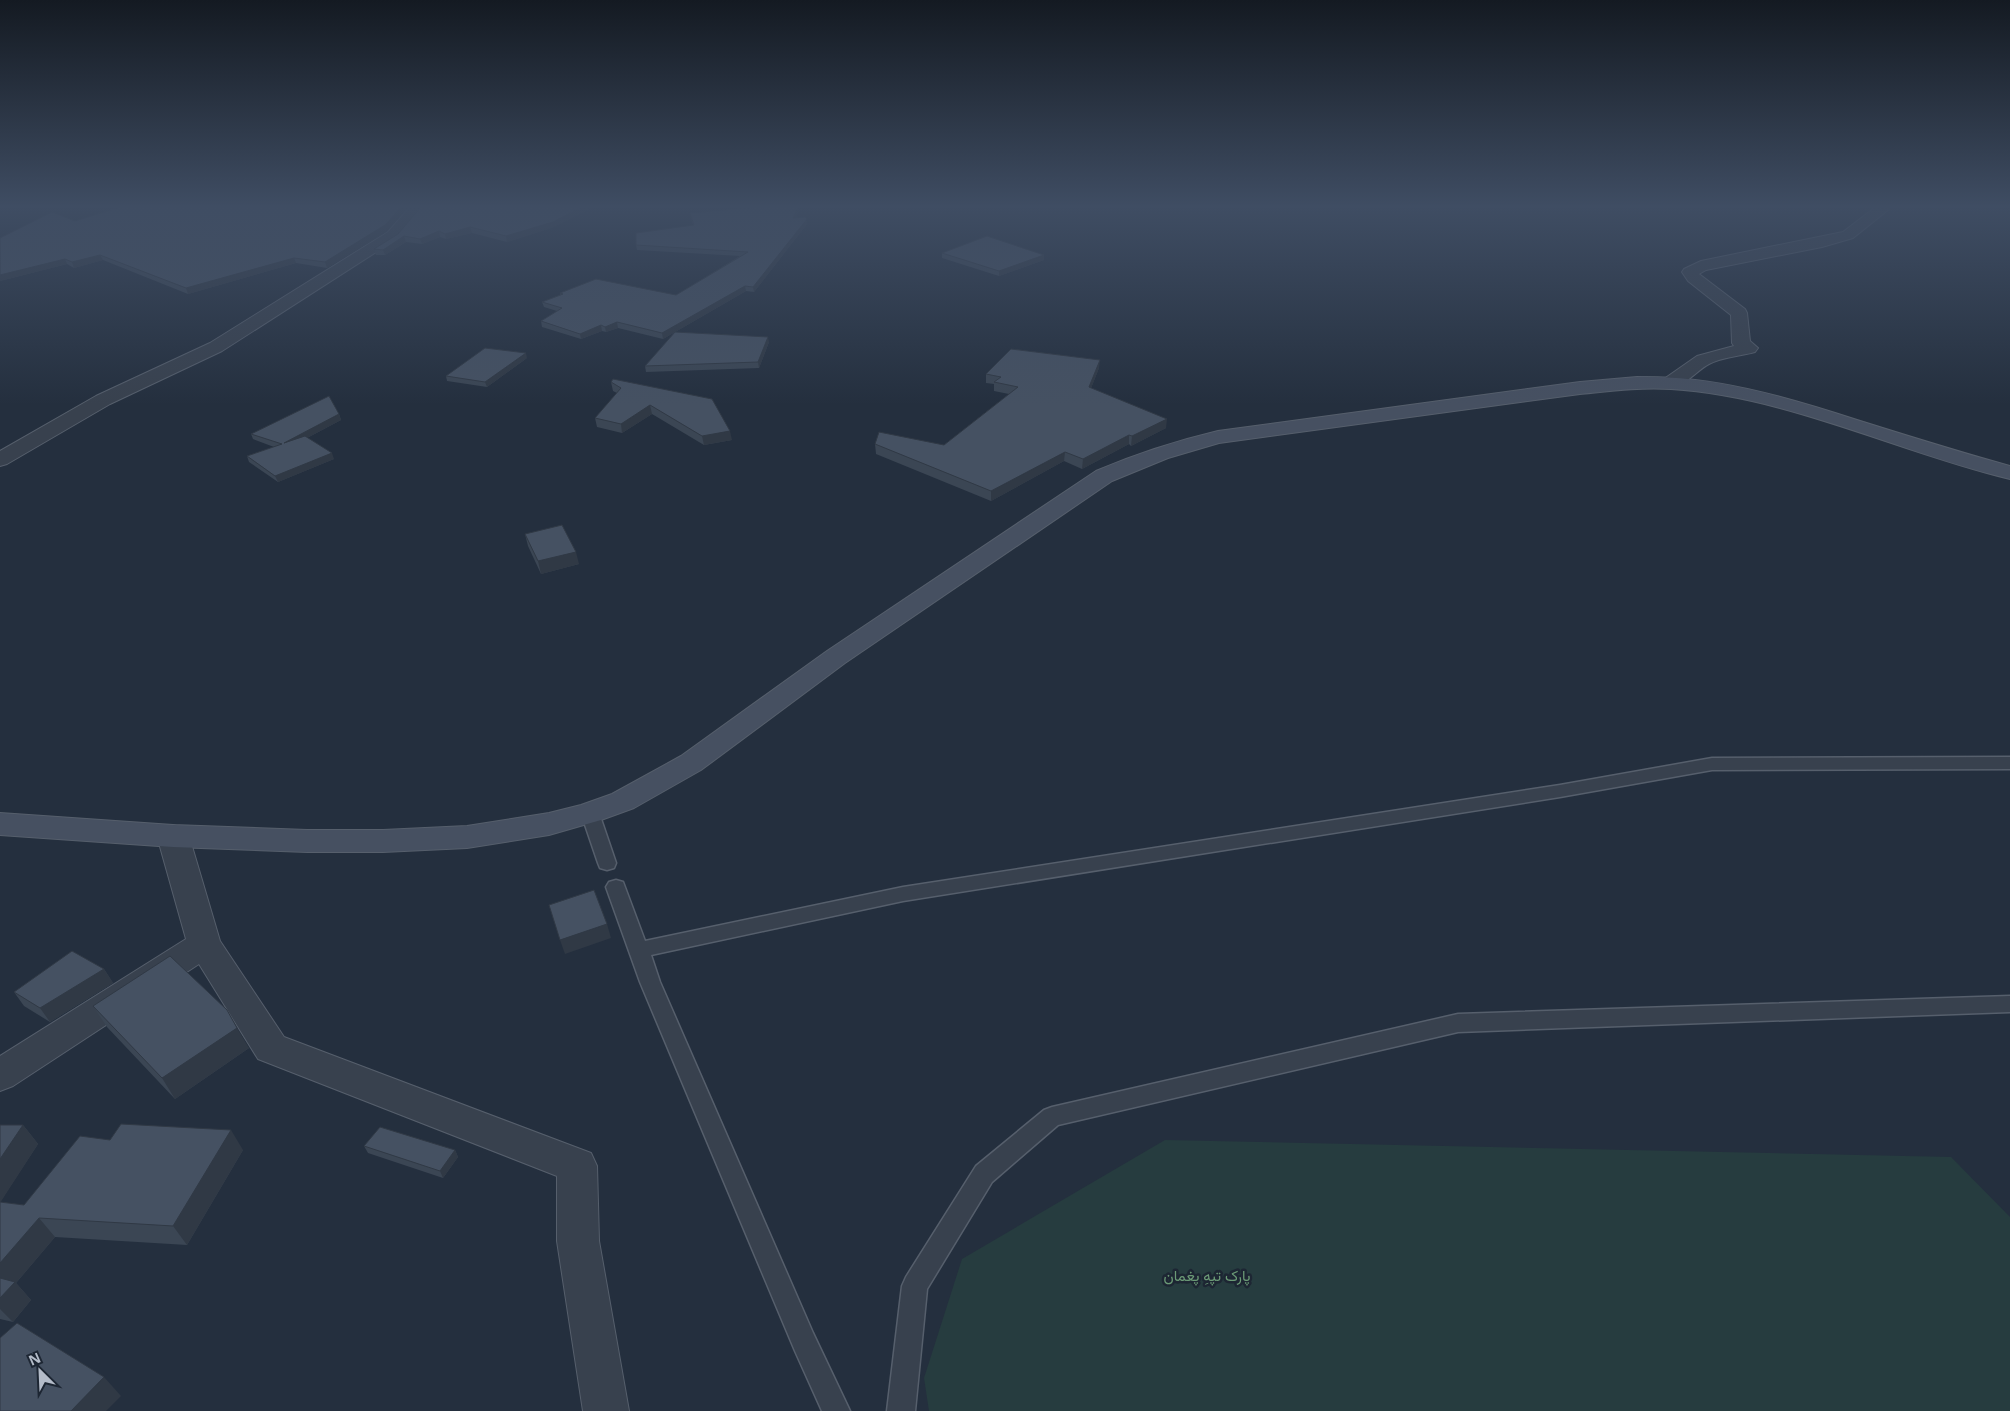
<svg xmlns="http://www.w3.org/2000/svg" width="2010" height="1411" viewBox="0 0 2010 1411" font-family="'Open Sans',Vazirmatn,sans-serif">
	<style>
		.green { fill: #263c3f }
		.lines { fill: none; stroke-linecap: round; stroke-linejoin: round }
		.service-casing { stroke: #565f6c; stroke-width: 3 }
		.minor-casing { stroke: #565f6c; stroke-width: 2 }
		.secondary-casing { stroke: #565f6c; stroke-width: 2 }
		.service { fill: #38414e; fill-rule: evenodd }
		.minor { fill: #38414e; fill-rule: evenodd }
		.secondary { fill: #465061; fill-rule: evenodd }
		.wall { fill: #3b4654 }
		.shaded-wall { fill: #303945 }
		.building { fill: #455162; stroke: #303945 }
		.labels { text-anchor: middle; stroke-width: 5; stroke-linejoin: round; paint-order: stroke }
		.near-park-label { font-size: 15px; fill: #6b9a76; stroke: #1d2633 }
	</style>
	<rect width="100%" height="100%" fill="#242f3e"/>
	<!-- green -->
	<polygon class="green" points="1165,1140 1951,1157 2010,1217 2010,1411 929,1411 924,1378 962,1259"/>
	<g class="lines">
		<!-- service casing -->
		<g class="service-casing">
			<g id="service">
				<polygon points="2010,757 2010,769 1712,770 1560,797 903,901 651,955 660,982 813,1333 850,1411 822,1411 795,1351 640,982 606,887 609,882 616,880 623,882 645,941 903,887 1560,785 1712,758"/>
				<polygon points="590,807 596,809 599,813 616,863 614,868 607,870 600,868 598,863 581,813 584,809"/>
				<polygon points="2010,996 2010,1012 1458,1032 1058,1125 992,1182 927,1289 915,1411 887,1411 902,1286 906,1277 976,1166 1044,1110 1052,1107 1458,1014"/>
			</g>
		</g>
		<!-- minor casing -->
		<g class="minor-casing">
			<g id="minor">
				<polygon points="410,207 425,207 398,238 222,351 110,404 7,464 0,466 0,451 96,396 210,343 388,232"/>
				<path d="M1872,207H1886L1888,210L1853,238L1822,247L1706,270L1699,274L1745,309L1747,313L1750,341L1758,348L1755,352C1741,356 1722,357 1709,364C1694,372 1682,391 1664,387L1662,383L1664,379L1697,356L1734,346L1732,343L1731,315L1688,281L1682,272L1684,269L1701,261L1843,232L1873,209Z"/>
				<polygon points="173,825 184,828 189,836 220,941 284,1037 591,1153 597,1166 599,1241 629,1411 583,1411 557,1241 557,1176 258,1059 199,964 13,1086 0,1091 0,1056 186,939 157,836 162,828"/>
			</g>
		</g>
		<!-- secondary casing -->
		<g class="secondary-casing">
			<path id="secondary" d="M1637,377C1712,375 1786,397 1857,420C1908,436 1959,452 2010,466V479C1898,452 1787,396 1671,389C1640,387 1610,391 1580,394L1219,443L1168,458L1112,481L845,663L701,770L634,808L601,820L549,835L467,848L383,852H307L173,847L0,835V813L173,825L307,830H383L467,826L549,813L581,805L612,794L681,756L827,651L1096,471C1136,454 1176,441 1218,431L1580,382Z"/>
		</g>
		<!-- service -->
		<use href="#service" class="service"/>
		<!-- minor -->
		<use href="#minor" class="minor"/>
		<!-- secondary -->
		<use href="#secondary" class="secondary"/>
	</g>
	<!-- wall -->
	<g class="wall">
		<polygon points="120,207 408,207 387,231 327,268 296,263 188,294 103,260 74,268 67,264 0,281 0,238 75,221"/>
		<polygon points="421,207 554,227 507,242 472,233 446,239 440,237 422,244 406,242 385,255 376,255 374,249 398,234"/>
		<polygon points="758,207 800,207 796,218 807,219 807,224 754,292 746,291 663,339 618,328 606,332 602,331 581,339 542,327 541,321 557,311 544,307 542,302 560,295 560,293 676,295 740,256 637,250 636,245 693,225 690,213"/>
		<polygon points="942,253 1044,255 1044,260 999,276 942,258"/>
		<polygon points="769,342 759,368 646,372 645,366"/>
		<polygon points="527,358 487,387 447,381 446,376"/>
		<polygon points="1099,368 1091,388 1166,428 1131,446 1129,444 1082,469 1064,461 991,501 876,454 875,444 944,445 1009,394 994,391 994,384 986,383 986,374"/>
		<polygon points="611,382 732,440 704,445 652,414 622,433 597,427 595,418 617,393 613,391"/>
		<polygon points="339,414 341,420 307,438 334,459 278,482 249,462 247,456 274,447 253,439 251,434"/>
		<polygon points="525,534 579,564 541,574 528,546"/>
		<polygon points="104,969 113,983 50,1022 24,1006 14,992"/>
		<polygon points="93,1006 249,1048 175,1099 107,1027"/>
		<polygon points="0,1125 23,1125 38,1144 0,1202 24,1205 110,1140 243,1150 187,1245 55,1237 16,1283 31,1300 13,1322 0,1319"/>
		<polygon points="364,1146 455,1150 458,1157 443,1178 368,1153"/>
	</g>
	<!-- shaded-wall -->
	<g class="shaded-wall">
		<polygon points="402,207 408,207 387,231 327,268 325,262"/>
		<polygon points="582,207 594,207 554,227 507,242 506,236"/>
		<polygon points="798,207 800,207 794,223 793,218"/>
		<polygon points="807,219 807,224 754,292 753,287"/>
		<polygon points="470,227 472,233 446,239 445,234"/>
		<polygon points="439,231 440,237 422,244 420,239"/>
		<polygon points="404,236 406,242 385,255 383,250"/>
		<polygon points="100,255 103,260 74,268 72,262"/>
		<polygon points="1044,255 1044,260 999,276 999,271"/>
		<polygon points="294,258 296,263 188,294 186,288"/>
		<polygon points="65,259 67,264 0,281 0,275"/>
		<polygon points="745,286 746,291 663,339 662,333"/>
		<polygon points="617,322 618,328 606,332 605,327"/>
		<polygon points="601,325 602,331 581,339 580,334"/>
		<polygon points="768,337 769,342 759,368 758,362"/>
		<polygon points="526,353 527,358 487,387 485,382"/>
		<polygon points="1100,360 1099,368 1088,396 1089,387"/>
		<polygon points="650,405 652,414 622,433 621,424"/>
		<polygon points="339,414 341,420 286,449 284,443"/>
		<polygon points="1167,419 1166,428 1131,446 1132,436"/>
		<polygon points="730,431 732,440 704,445 702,436"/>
		<polygon points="1129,435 1129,444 1082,469 1083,459"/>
		<polygon points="1065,452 1064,461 991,501 991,491"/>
		<polygon points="332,453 334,459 278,482 275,476"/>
		<polygon points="576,552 579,564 541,574 538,561"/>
		<polygon points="607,924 611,938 565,954 560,940"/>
		<polygon points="104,969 113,983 50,1022 40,1008"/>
		<polygon points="237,1028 249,1048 175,1099 162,1078"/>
		<polygon points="23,1125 38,1144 0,1203 0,1159"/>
		<polygon points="231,1130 243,1150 187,1245 173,1226"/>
		<polygon points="455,1150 458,1157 443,1178 440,1171"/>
		<polygon points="39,1218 55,1237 16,1283 31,1300 13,1322 0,1309 0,1263"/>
		<polygon points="104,1377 121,1396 106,1411 71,1411"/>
	</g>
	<!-- building -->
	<g class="building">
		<polygon points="120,207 402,207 385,225 325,262 294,258 186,288 100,255 72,262 65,259 0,275 0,238 52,212 75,221"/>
		<polygon points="421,207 582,207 553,222 506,236 470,227 445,234 439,231 420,239 404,236 383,250 374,249 398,234"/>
		<polygon points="758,207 798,207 793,218 805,217 807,219 753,287 745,286 662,333 617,322 605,327 601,325 580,334 541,321 562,308 542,302 563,294 560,293 596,279 676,295 748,252 636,245 636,233 694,225 690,213"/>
		<polygon points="987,236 1044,255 999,271 942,253"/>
		<polygon points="675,332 768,337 758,362 645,366"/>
		<polygon points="485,348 526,353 485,382 446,376"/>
		<polygon points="1011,349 1100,360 1089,387 1167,419 1132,436 1129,435 1083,459 1065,452 991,491 875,444 879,432 944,445 1018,387 994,382 1001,377 986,374"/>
		<polygon points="613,379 712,399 730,431 702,436 650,405 621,424 595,418 621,388 611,382"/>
		<polygon points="329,396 339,414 284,443 305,436 332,453 275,476 247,456 282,444 251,434"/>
		<polygon points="562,525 576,552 538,561 525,534"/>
		<polygon points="594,890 607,924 560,940 549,905"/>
		<polygon points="72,951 104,969 40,1008 14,992"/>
		<polygon points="170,956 227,1010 237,1028 162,1078 93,1006"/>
		<polygon points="121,1124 231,1130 173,1226 39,1218 0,1263 0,1202 24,1205 80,1136 110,1140"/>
		<polygon points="0,1125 23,1125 0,1159"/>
		<polygon points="380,1127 455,1150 440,1171 364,1146"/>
		<polygon points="0,1278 15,1282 0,1298"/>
		<polygon points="17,1323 104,1377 71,1411 0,1411 0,1338"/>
	</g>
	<!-- sky -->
	<linearGradient id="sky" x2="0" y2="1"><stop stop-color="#141a22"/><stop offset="0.51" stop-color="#3f4d63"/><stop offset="1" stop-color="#3f4d63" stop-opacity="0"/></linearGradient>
	<rect width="2010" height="405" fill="url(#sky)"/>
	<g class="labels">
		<!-- near-park labels -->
		<g class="near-park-label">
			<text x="1207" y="1281">پارک تپهِ پغمان</text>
		</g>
	</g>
	<!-- north arrow -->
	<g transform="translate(40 1371) rotate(336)" stroke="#1d2633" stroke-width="4" paint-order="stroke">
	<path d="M0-4L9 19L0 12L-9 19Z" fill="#b4bcc9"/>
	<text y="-8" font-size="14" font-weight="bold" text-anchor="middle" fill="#b4bcc9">N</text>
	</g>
</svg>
